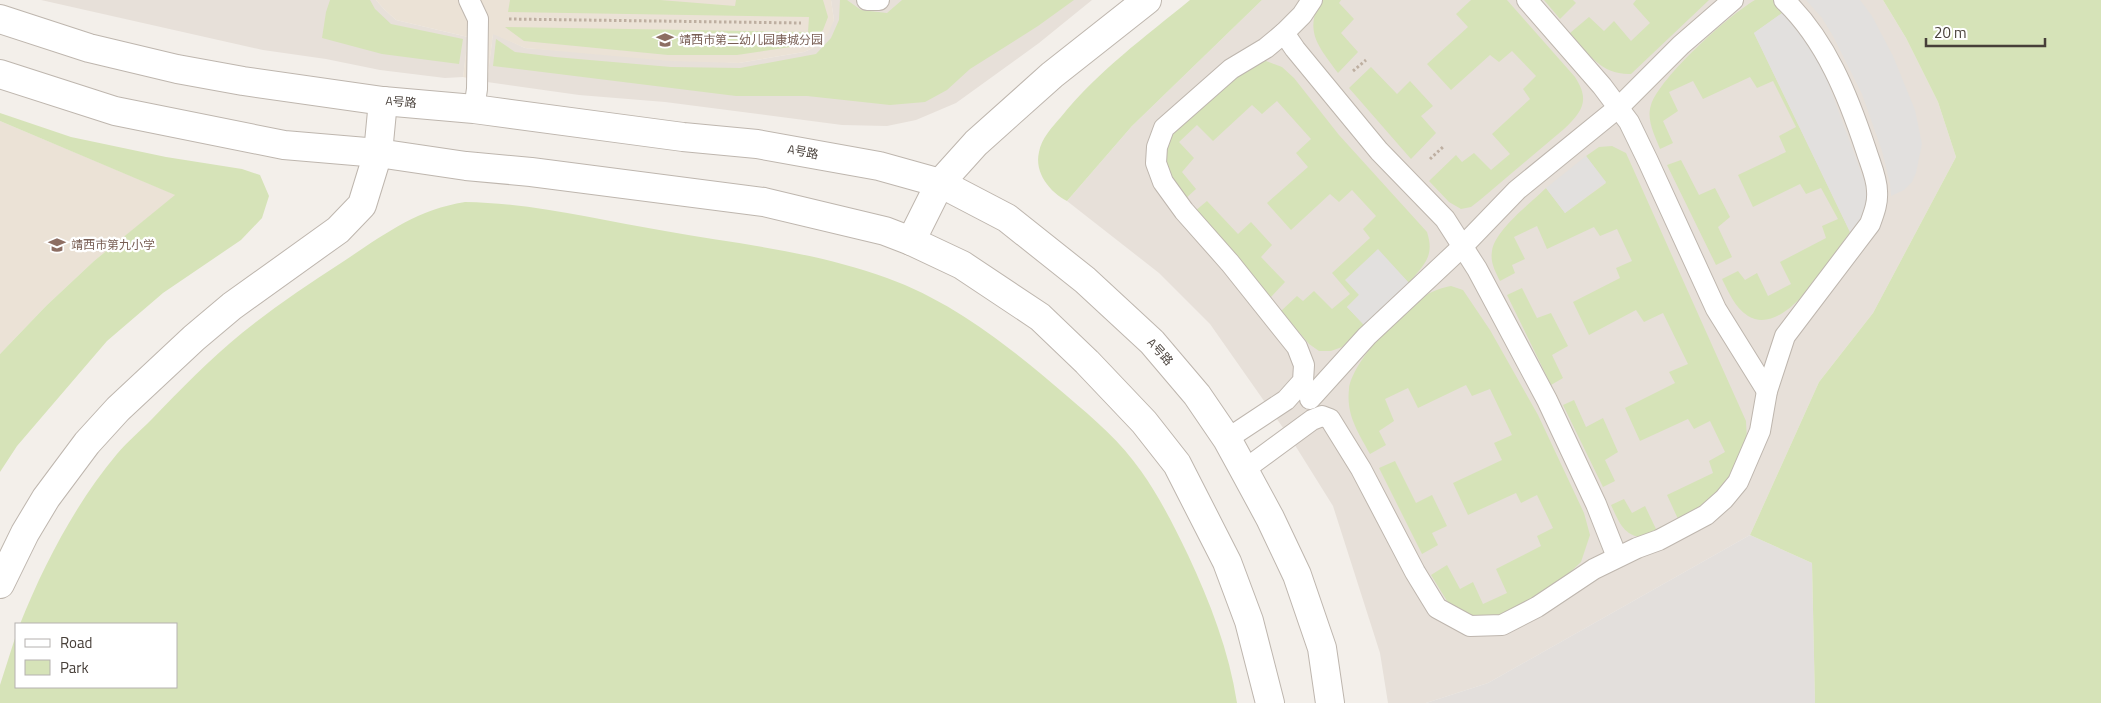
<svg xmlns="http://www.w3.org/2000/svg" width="2101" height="703" viewBox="0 0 2101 703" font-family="'Titillium Web','Noto Sans SC',sans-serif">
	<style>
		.residential { fill: #e7e0d9 }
		.industrial { fill: #e3dfdc }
		.education { fill: #ebe2d6 }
		.green { fill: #d6e3b8 }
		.parking { fill: #e2e0de }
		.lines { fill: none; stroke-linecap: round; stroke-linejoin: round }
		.service-casing { stroke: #beb6ae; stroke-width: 22 }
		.minor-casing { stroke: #beb6ae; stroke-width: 30 }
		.tertiary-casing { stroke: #beb6ae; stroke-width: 30 }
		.path { stroke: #beafa1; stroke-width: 3; stroke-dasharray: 2.5 2.5; stroke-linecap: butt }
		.service { stroke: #fff; stroke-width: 20 }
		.minor { stroke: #fff; stroke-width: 28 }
		.tertiary { stroke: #fff; stroke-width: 28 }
		.labels { text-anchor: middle; stroke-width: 4.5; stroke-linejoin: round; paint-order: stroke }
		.education-label { font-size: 12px; fill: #785e54; stroke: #fff; text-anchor: start }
		.street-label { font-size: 12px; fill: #473f39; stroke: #fff }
	</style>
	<rect width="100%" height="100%" fill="#f3efea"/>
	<!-- residential -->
	<g class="residential">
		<polygon points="41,0 376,0 384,9 396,20 468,37 463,77 445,78 380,70 326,59 263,50"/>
		<polygon points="831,0 1092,0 1039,43 956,103 916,120 887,126 842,125 665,102 579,95 487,82 493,33 525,48 739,63 804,52 813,48 821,42 834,20"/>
		<polygon points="1262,0 1883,0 1906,38 1938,102 1956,157 1873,313 1819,382 1750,535 1488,683 1426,703 1388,703 1380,653 1333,506 1293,442 1210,324 1159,273 1067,201 1132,126"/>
	</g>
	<!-- industrial -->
	<polygon class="industrial" points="1750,535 1812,563 1815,703 1426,703 1488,683"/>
	<!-- education -->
	<g class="education">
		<polygon points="376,0 831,0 834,20 828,34 813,48 804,52 739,63 670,61 525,48 493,34 487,82 463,77 468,37 396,20 384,9"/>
		<polygon points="0,121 176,195 94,261 46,306 0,354"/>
	</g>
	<!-- green -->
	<g class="green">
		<polygon points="330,0 370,0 375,9 391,24 463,39 459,64 382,54 322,38 326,12"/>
		<polygon points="510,0 660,0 735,6 736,0 823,0 828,17 823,30 810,44 737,55 668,55 524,41 505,27 808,32 809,17 508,12"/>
		<polygon points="840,0 847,0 861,10 887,13 902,0 1074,0 1038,26 970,69 947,90 925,102 890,105 807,96 736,96 493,66 496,39 515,52 555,57 671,67 740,68 816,54 831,38 839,20"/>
		<path d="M1190,0H1262L1132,126L1067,201C1050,192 1034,173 1039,152C1041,139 1053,126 1061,117C1098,71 1145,37 1190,0Z"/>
		<path d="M1321,0H1341L1339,3L1354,19L1341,33L1358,52L1338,73C1320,48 1303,32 1321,0Z"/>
		<path d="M1471,0H1507L1575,77C1590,100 1583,111 1564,129L1480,200L1471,207L1461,209L1449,202L1429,181L1456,155L1462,162L1474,153L1491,170L1510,154L1492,134L1530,99L1523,89L1536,76L1512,51L1499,62L1490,55L1451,90L1427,64L1468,27L1456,14Z"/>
		<polygon points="1544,0 1573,0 1576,3 1560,19"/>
		<path d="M1636,0H1709L1631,74C1601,75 1589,54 1570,33L1589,17L1604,31L1614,21L1631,41L1650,23L1633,4Z"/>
		<path d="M1755,0H1773L1785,11L1754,33L1850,232C1832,256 1786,339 1748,316C1735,308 1728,291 1722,279L1738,271L1745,280L1757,273L1768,296L1791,284L1780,262L1826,238L1822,226L1838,219L1821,188L1806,194L1800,184L1753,207L1738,175L1786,152L1779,136L1796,127L1773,81L1757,88L1750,77L1703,99L1693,81L1669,92L1678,111L1663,121L1673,143L1660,149C1655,136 1646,120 1651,105C1660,77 1729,15 1755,0Z"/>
		<polygon points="1883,0 2101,0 2101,703 1815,703 1812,563 1750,535 1819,382 1873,313 1956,157 1938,102 1906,38"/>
		<path d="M1266,61L1282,67L1294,78L1339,135L1427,232C1435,257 1424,264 1409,283L1377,250L1359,295L1347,307L1364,325L1342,347L1331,351H1319L1309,344L1281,311L1297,296L1303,301L1314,291L1332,309L1350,294L1332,273L1370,238L1363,229L1376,216L1352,190L1339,202L1330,194L1291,230L1267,203L1308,167L1296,153L1311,139L1277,101L1262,114L1252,105L1213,141L1197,125L1179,142L1194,158L1182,172L1196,189L1184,200L1165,167L1167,141L1172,129C1199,106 1232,69 1266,61Z"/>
		<polygon points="1371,67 1397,94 1410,81 1433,106 1421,116 1436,133 1411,159 1349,88"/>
		<polygon points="0,113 71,137 166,157 242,169 260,175 269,196 262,218 241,240 163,293 107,341 17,446 0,472 0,354 46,306 94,261 175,195 0,121"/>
		<path d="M1612,146L1626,153L1746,421L1747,441L1727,484L1705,507L1643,538C1623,535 1619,522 1611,505L1624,499L1632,513L1645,506L1656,529L1678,519L1667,495L1713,473L1709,461L1725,452L1710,421L1694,429L1688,419L1640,441L1625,408L1675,383L1669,372L1688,364L1663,313L1644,322L1636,310L1589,335L1573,302L1620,278L1616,268L1632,261L1617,229L1600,236L1594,227L1547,249L1537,226L1514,237L1525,259L1512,265L1515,273L1500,281C1495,271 1490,262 1492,251C1495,230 1531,203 1546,188L1565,213L1606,183L1586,156L1599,147Z"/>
		<polygon points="1681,160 1699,195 1715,188 1730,217 1718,227 1732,257 1716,265 1667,165"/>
		<polygon points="1207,201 1238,234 1251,222 1272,245 1261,257 1285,282 1271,297 1195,211"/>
		<path d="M465,202C533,203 599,220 665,231C739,244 816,252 887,278C956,303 1012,349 1067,396C1094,419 1121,442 1141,471C1160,498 1174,526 1188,555C1210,602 1229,651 1237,703H0V685L16,635V687H176V624H20C44,564 76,503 117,454C128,441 140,431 152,419C181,389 210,359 242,333C274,307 307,285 341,263C382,236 415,210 465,202Z"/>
		<path d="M1451,286L1463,290L1490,330L1538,415L1584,513L1590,535L1581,562L1563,579L1533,600L1501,616L1471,617L1456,610L1447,601L1431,575L1447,565L1460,589L1473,582L1483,604L1507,593L1496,569L1541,546L1537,536L1553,528L1537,495L1521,503L1516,493L1468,515L1453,483L1502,460L1494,443L1512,435L1490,389L1472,396L1466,385L1418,408L1408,388L1385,399L1394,421L1379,431L1386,445L1370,454C1358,432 1346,415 1349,389C1352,362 1400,312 1423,297C1432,291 1441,288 1451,286Z"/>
		<polygon points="1522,288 1537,318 1551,313 1568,346 1552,355 1563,378 1551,385 1507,295"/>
		<polygon points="1574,400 1586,427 1603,418 1618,452 1605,460 1615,481 1603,487 1563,405"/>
		<polygon points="1395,461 1416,503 1432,495 1447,526 1432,533 1438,545 1422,554 1379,468"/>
	</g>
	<!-- parking -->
	<g class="parking">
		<polygon points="1806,0 1860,0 1872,16 1893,56 1915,110 1922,144 1916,173 1912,182 1904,190 1891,196 1890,184 1882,151 1862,94 1833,36 1822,18"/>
		<polygon points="1785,11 1812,50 1826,77 1865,183 1867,201 1862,217 1850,232 1754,33"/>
		<polygon points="1586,156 1606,182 1565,213 1546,188"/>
		<polygon points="1378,249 1409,283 1364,325 1347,307 1359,295 1345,280"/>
	</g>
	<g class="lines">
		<!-- service casing -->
		<g class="service-casing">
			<g id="service">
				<polyline points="469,0 478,19 477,89 474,109"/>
				<polyline points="867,0 879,0"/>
				<polyline points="1527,0 1602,86 1629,122 1648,161 1716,309 1767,391"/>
				<polyline points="1284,33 1295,49 1379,151 1445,219 1477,269 1547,400 1596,504 1617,557"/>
				<polyline points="1310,399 1367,336 1462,247 1517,190 1619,107 1681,45 1733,0"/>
				<polyline points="1227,439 1286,400 1303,381 1304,365 1297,347 1230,263 1184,211 1163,182 1156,163 1157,147 1164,128 1231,69 1266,48 1284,33 1302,15 1312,0"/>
				<path d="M1244,470L1312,420L1322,416L1330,419L1361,469L1415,572L1437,608L1470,626L1502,625L1537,607L1594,569L1637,548L1659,540L1706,515L1724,499L1738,482L1760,431L1767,391L1785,336L1870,224C1874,213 1878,203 1877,191C1877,178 1870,163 1866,150C1848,96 1826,40 1784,0"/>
			</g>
		</g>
		<!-- minor casing -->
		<g class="minor-casing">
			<g id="minor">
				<polyline points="911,241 940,183 976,143 1052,75 1147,0"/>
				<polyline points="0,584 25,533 46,498 87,443 118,409 194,338 232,306 338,230 362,205 378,153 383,101"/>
			</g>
		</g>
		<!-- tertiary casing -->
		<g class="tertiary-casing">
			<g id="tertiary">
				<polyline points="0,19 89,48 177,69 243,81 383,101 474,109 683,137 757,144 879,166 940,183 1007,218 1085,280 1152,342 1197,395 1227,439 1244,470 1270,518 1297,575 1322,648 1330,703"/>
				<polyline points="0,74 115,111 284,145 378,153 466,166 531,172 764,202 885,231 911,241 962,265 1040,317 1087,362 1144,422 1177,464 1227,562 1249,621 1270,703"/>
			</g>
		</g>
		<!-- path -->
		<g class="path">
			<polyline points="509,19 801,23"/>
			<polyline points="1353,71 1366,60"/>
			<polyline points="1430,159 1444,146"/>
		</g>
		<!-- service -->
		<use href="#service" class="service"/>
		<!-- minor -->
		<use href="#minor" class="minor"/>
		<!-- tertiary -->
		<use href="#tertiary" class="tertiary"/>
	</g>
	<!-- icons -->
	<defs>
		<g id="school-bare" transform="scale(1.35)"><path d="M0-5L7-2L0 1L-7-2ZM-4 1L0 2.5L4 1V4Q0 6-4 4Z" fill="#8d6e63" stroke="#fff" stroke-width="2.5" paint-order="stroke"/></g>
	</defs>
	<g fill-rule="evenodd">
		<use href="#school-bare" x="665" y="40"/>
		<use href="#school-bare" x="57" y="245"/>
	</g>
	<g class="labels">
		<!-- education labels -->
		<g class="education-label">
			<text x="679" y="44">靖西市第二幼儿园康城分园</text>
			<text x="71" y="249">靖西市第九小学</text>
		</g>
		<!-- street labels -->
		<g class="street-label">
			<text transform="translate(401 102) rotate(5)" y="4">A号路</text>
			<text transform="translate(803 152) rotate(11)" y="4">A号路</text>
			<text transform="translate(1160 352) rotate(48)" y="4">A号路</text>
		</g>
	</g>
	<!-- legend -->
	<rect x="15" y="623" width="162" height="65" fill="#ffffff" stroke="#b5b2b0"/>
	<rect x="25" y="639" width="25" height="8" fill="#ffffff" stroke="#b5b2b0"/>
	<text x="60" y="648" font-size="15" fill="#473f39">Road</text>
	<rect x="25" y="660" width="25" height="15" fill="#d6e3b8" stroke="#b5b2b0"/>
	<text x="60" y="673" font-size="15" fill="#473f39">Park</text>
	<!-- scale -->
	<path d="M1926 38v8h119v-8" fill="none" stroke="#473f39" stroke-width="2.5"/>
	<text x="1934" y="38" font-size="15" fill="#473f39" stroke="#ffffff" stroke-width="4" paint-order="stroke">20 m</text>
</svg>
